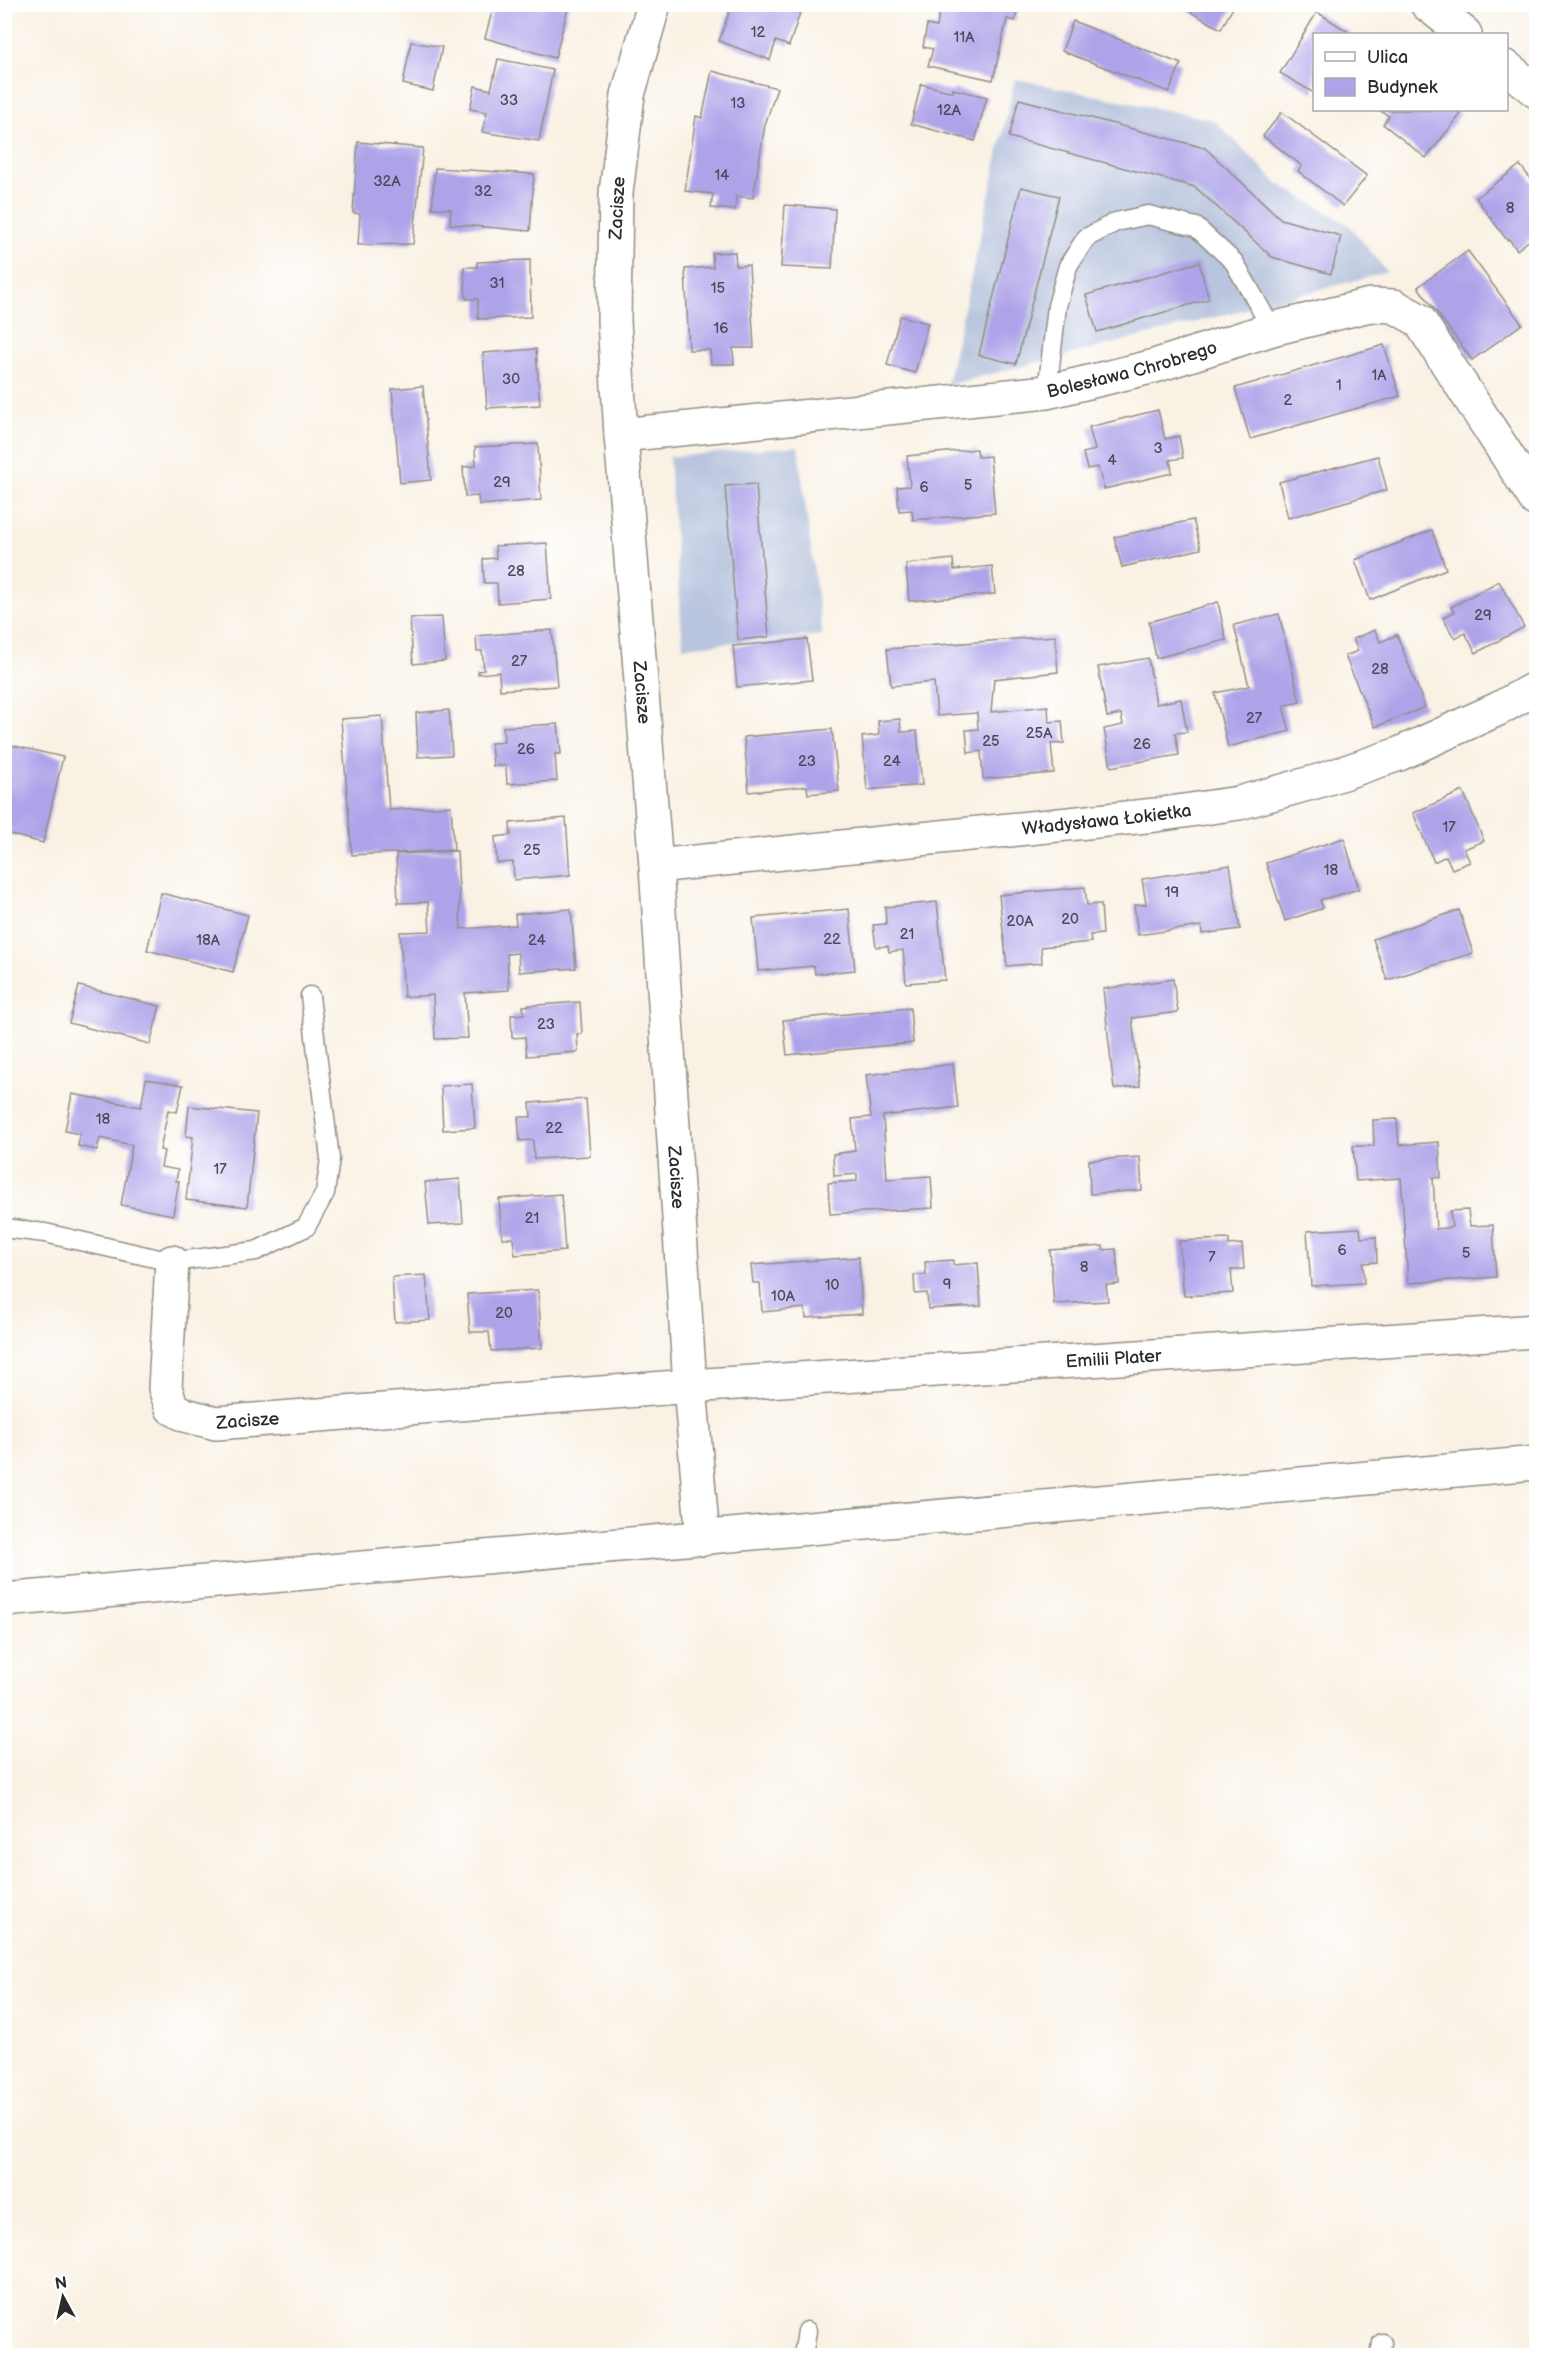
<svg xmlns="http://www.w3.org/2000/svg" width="1541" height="2360" viewBox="0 0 1541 2360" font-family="'Balsamiq Sans',sans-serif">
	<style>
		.industrial { fill: #b9c5de }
		.building { fill: #aea3e9 }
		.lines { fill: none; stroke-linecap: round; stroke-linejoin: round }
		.lane-casing { stroke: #928e87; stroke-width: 21 }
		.street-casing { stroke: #928e87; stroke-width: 36 }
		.secondary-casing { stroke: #928e87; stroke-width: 36 }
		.lane { stroke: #fff; stroke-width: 18 }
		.street { stroke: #fff; stroke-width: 33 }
		.secondary { stroke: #fff; stroke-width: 33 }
		.labels { text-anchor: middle; stroke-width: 5; stroke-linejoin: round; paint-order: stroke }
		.number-label { font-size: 15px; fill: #4c495a }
		.street-label { font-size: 18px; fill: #2b2b2b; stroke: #fff }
	</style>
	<rect width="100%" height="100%" fill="#fff"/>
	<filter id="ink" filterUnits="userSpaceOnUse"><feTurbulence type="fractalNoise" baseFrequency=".0167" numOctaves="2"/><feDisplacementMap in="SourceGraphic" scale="12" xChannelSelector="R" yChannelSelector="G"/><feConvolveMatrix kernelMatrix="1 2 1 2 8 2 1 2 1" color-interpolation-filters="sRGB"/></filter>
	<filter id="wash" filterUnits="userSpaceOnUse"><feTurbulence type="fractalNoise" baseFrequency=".008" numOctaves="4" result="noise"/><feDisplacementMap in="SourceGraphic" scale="24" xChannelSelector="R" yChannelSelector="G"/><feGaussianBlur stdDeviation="1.35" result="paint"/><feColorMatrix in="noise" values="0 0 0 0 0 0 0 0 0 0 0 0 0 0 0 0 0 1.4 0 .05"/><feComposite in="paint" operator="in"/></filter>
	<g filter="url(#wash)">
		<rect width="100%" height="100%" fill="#f9f1e3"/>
		<!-- industrial -->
		<g class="industrial">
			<polygon points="1015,79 1214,120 1277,183 1349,225 1387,272 1159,332 947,385"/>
			<polygon points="798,446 822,635 683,647 669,457"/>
		</g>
		<g id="blocks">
			<!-- building -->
			<g class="building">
				<polygon points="494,4 569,4 555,58 485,38"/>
				<polygon points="732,4 803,4 789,46 776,41 770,60 719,41"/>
				<polygon points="940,4 1019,4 1015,21 1007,19 993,80 928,66 933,49 923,47 927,25 937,27"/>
				<polygon points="1176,4 1235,4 1221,29"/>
				<polygon points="1317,12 1352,34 1314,34 1314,93 1280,73"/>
				<polygon points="1073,21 1181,64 1169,92 1062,51"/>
				<polygon points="411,42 442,47 433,91 403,84"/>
				<polygon points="498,59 553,70 539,141 482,132 487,112 470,109 475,86 491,90"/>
				<polygon points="712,71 777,88 765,125 753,198 736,196 735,210 711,208 713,194 685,191 696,116 702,118"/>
				<polygon points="921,84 953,92 953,89 987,97 975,141 911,124"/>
				<polygon points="1019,99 1205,148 1281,219 1341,236 1331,274 1272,257 1195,187 1009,137"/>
				<polygon points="1379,110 1455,110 1461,114 1426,158 1383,124 1389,116"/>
				<polygon points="1282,112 1367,176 1343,206 1298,171 1302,166 1263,136"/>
				<polygon points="358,142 423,148 413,244 358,245 360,214 353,213"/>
				<polygon points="1520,165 1536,186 1536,218 1532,221 1536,227 1536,235 1517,250 1509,239 1507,240 1476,198"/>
				<polygon points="435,168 534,174 530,231 450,224 451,209 432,208"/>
				<polygon points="1021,187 1059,196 1016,364 979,355"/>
				<polygon points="785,205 835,209 832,269 781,267"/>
				<polygon points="1468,251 1522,324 1472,360 1418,287"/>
				<polygon points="735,252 736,266 749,265 754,348 733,348 734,364 711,364 710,350 689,350 685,269 713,267 712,253"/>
				<polygon points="530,260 531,317 478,319 478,299 466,299 464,267 477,267 477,262"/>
				<polygon points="1199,262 1209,299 1097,332 1086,295"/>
				<polygon points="900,316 928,323 915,373 887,365"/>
				<polygon points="1384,345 1400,396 1250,439 1235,388"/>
				<polygon points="536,349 540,405 487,408 483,353"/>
				<polygon points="423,386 431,480 400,483 392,389"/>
				<polygon points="1158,410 1165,439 1179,436 1183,458 1170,460 1172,473 1104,489 1098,467 1087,469 1083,453 1095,450 1089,427"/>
				<polygon points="538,444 541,500 479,505 478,496 465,497 463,467 476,466 475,447"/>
				<polygon points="977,449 978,457 990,456 995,513 913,520 912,510 899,511 897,487 910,486 907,456"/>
				<polygon points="1378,456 1387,490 1288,518 1279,482"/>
				<polygon points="756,484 769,637 738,640 725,486"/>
				<polygon points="1193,520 1201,549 1122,567 1114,537"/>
				<polygon points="1432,530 1446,569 1370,600 1355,560"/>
				<polygon points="547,543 551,599 498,603 497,583 484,583 483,559 496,558 495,546"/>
				<polygon points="953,559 954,570 992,566 995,594 909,601 906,564"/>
				<polygon points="1499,581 1524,627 1476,653 1465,633 1455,639 1443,618 1454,612 1451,607"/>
				<polygon points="1218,602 1226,640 1156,658 1149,622"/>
				<polygon points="1279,614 1300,702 1283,706 1290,731 1228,747 1215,693 1249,686 1234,625"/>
				<polygon points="442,617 445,661 413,664 410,618"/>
				<polygon points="552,630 557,686 500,690 499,672 478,674 478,671 484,670 482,651 477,651 476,636"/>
				<polygon points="1375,630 1380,642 1397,635 1425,707 1375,727 1345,656 1358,651 1353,639"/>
				<polygon points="1055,636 1058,672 994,679 991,712 1048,706 1049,722 1062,721 1064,743 1051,744 1054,773 983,779 981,751 968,753 966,730 978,729 977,713 937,716 934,682 891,686 887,649"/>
				<polygon points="807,639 812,680 737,687 733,646"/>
				<polygon points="1148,658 1156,704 1181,699 1187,732 1175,733 1179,755 1111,767 1104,729 1123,725 1121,714 1107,717 1098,667"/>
				<polygon points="449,710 452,755 418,757 416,713"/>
				<polygon points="382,716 389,810 451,806 454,850 352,855 341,719"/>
				<polygon points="900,719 901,732 917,731 922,785 867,790 862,737 879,735 878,721"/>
				<polygon points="558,724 561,754 555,754 557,781 507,784 506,766 493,766 491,743 504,742 503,727"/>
				<polygon points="832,729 839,791 808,794 807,786 749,792 744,737"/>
				<polygon points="6,744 63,757 43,843 5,833"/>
				<polygon points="1463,791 1484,841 1464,849 1470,862 1452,869 1446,856 1434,862 1413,813"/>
				<polygon points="566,818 570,875 514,880 513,862 497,863 495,837 511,835 510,823"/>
				<polygon points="1344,838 1359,889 1320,900 1323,908 1285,921 1266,863"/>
				<polygon points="457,851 461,929 516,925 515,914 571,909 576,968 519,972 518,953 507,954 509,990 465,993 468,1038 435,1039 433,995 404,997 400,932 430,931 428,902 398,903 396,854"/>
				<polygon points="1230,865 1240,929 1202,934 1201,926 1138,935 1134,905 1146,904 1142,879"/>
				<polygon points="1085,887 1087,905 1101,904 1103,934 1090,935 1091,942 1041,947 1042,963 1007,966 999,895"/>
				<polygon points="161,893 248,915 233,972 147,950"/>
				<polygon points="937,902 945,980 906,983 903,950 889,952 888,946 876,947 873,925 886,924 885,907"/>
				<polygon points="849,909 855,970 815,974 814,966 758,971 753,918"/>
				<polygon points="1459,910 1473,953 1387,980 1373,939"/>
				<polygon points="1173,979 1178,1012 1132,1018 1140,1086 1114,1089 1103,989"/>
				<polygon points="79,986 160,1006 150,1044 69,1023"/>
				<polygon points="580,1002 582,1034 577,1034 578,1052 527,1056 525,1037 512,1038 511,1015 524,1014 523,1006"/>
				<polygon points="910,1008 913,1043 787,1055 783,1020"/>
				<polygon points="953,1064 958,1107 883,1116 887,1179 931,1176 933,1208 830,1214 828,1183 857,1181 857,1174 834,1176 833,1154 855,1151 852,1119 871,1117 866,1075"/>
				<polygon points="146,1079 183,1085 177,1112 168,1110 160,1150 164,1151 161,1167 178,1170 176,1181 179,1181 173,1215 121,1205 132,1145 100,1138 97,1150 78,1146 80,1134 65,1131 72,1094 141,1107"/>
				<polygon points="472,1084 475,1128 443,1130 441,1086"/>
				<polygon points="586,1099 590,1156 534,1159 533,1140 520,1141 518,1117 531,1117 530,1103"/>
				<polygon points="189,1106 257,1113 247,1207 186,1200 193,1137 186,1136"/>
				<polygon points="1397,1119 1399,1145 1439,1142 1441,1178 1433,1177 1436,1229 1452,1227 1450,1211 1468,1210 1470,1226 1493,1225 1496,1277 1408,1283 1401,1178 1356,1181 1353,1146 1374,1146 1373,1120"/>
				<polygon points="1140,1157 1142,1190 1090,1194 1089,1160"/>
				<polygon points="460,1179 463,1223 429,1225 425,1182"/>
				<polygon points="561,1194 565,1251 515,1255 513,1238 502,1238 499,1199"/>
				<polygon points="1360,1228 1361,1238 1376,1237 1377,1262 1363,1263 1364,1283 1311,1286 1307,1231"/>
				<polygon points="1229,1239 1229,1245 1242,1244 1244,1269 1231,1270 1233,1293 1184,1296 1179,1241"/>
				<polygon points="1103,1246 1103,1250 1116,1249 1119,1284 1106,1285 1108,1301 1054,1304 1050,1250"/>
				<polygon points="859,1257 862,1314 806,1318 805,1308 762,1312 760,1283 753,1283 751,1265"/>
				<polygon points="953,1260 953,1265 978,1263 981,1306 928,1309 927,1293 915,1294 914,1275 926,1275 925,1262"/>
				<polygon points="426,1275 430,1320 395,1322 392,1277"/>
				<polygon points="538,1290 542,1348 491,1351 489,1332 470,1332 467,1294"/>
			</g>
		</g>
	</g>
	<g filter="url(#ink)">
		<use href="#blocks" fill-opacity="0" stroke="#928e87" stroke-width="1.5"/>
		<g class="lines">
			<!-- lane casing -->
			<g class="lane-casing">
				<g id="lane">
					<polyline points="1047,392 1057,306 1068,266 1086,238 1116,222 1148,215 1196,227 1234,262 1272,329"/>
					<polyline points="4,1228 45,1233 172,1262 256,1251 306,1227 325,1193 330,1159 310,996"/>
					<polyline points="803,2356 807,2331"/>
					<polyline points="1380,2356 1382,2343"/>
				</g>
			</g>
			<!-- street casing -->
			<g class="street-casing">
				<g id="street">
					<path id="s1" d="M654,4L628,95L616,193L614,321L621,435L656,866L690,1386L703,1539"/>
					<polyline points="1427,4 1465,34"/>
					<polyline points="1506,67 1536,91"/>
					<path id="s2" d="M621,435L1047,392L1151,367L1272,329L1370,305L1394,306L1419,320L1536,500"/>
					<path id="s3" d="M656,866L1156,815L1239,803L1322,780L1399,754L1498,709L1536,688"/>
					<path id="s4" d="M172,1262L165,1388L172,1408L185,1415L216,1423L690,1386L1536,1331"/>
				</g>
			</g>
			<!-- secondary casing -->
			<g class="secondary-casing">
				<polyline id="secondary" points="4,1600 1536,1463"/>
			</g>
			<!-- lane -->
			<use href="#lane" class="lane"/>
			<!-- street -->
			<use href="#street" class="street"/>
			<!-- secondary -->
			<use href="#secondary" class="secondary"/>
		</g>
	</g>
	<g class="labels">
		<!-- number labels -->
		<g class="number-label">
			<text x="758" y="37">12</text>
			<text x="964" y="42">11A</text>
			<text x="509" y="105">33</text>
			<text x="738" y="108">13</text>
			<text x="949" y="115">12A</text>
			<text x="722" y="180">14</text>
			<text x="387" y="186">32A</text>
			<text x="483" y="196">32</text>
			<text x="1510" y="213">8</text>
			<text x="497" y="288">31</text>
			<text x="718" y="293">15</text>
			<text x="721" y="333">16</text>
			<text x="1379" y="380">1A</text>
			<text x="511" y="384">30</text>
			<text x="1339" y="390">1</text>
			<text x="1288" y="405">2</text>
			<text x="1158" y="453">3</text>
			<text x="1112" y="465">4</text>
			<text x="502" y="487">29</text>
			<text x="968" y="490">5</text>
			<text x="924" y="492">6</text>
			<text x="516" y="576">28</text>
			<text x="1483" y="620">29</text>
			<text x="519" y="666">27</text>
			<text x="1380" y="674">28</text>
			<text x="1254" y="723">27</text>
			<text x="1039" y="738">25A</text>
			<text x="991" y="746">25</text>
			<text x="1142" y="749">26</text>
			<text x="526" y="754">26</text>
			<text x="807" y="766">23</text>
			<text x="892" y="766">24</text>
			<text x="1449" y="832">17</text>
			<text x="532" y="855">25</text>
			<text x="1331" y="875">18</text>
			<text x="1172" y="897">19</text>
			<text x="1070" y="924">20</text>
			<text x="1020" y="926">20A</text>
			<text x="907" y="939">21</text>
			<text x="832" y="944">22</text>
			<text x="208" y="945">18A</text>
			<text x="537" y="945">24</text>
			<text x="546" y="1029">23</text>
			<text x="103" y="1124">18</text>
			<text x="554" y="1133">22</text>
			<text x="220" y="1174">17</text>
			<text x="532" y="1223">21</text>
			<text x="1342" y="1255">6</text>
			<text x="1466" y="1258">5</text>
			<text x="1212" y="1262">7</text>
			<text x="1084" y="1272">8</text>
			<text x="947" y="1289">9</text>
			<text x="832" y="1290">10</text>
			<text x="783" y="1301">10A</text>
			<text x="504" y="1318">20</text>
		</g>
		<!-- street labels -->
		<g class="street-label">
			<text transform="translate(617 208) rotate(-87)" y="6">Zacisze</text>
			<text dy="6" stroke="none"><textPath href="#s2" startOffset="516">Bolesława Chrobrego</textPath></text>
			<text dy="6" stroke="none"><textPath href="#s1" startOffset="694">Zacisze</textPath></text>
			<text dy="6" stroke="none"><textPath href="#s3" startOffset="453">Władysława Łokietka</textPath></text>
			<text dy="6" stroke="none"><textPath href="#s1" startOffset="1180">Zacisze</textPath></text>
			<text dy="6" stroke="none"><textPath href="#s4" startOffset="1094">Emilii Plater</textPath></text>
			<text dy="6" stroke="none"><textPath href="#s4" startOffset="226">Zacisze</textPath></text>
		</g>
	</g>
	<!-- margin -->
	<rect width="1541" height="2360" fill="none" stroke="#fff" stroke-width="24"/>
	<!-- legend -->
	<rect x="1313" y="33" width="195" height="78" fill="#ffffff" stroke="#aaaaaa" stroke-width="1.5"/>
	<rect x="1325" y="52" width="30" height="9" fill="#ffffff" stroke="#aaaaaa" stroke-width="1.5"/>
	<text x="1367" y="63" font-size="18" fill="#2b2b2b">Ulica</text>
	<rect x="1325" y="78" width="30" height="18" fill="#aea3e9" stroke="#aaaaaa" stroke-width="1.5"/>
	<text x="1367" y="93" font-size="18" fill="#2b2b2b">Budynek</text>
	<!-- north arrow -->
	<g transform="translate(63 2297) rotate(352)" stroke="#ffffff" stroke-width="4.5" paint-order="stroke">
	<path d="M0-4.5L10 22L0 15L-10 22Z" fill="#2b2b2b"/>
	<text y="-9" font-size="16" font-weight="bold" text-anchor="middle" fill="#2b2b2b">N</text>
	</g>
</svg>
